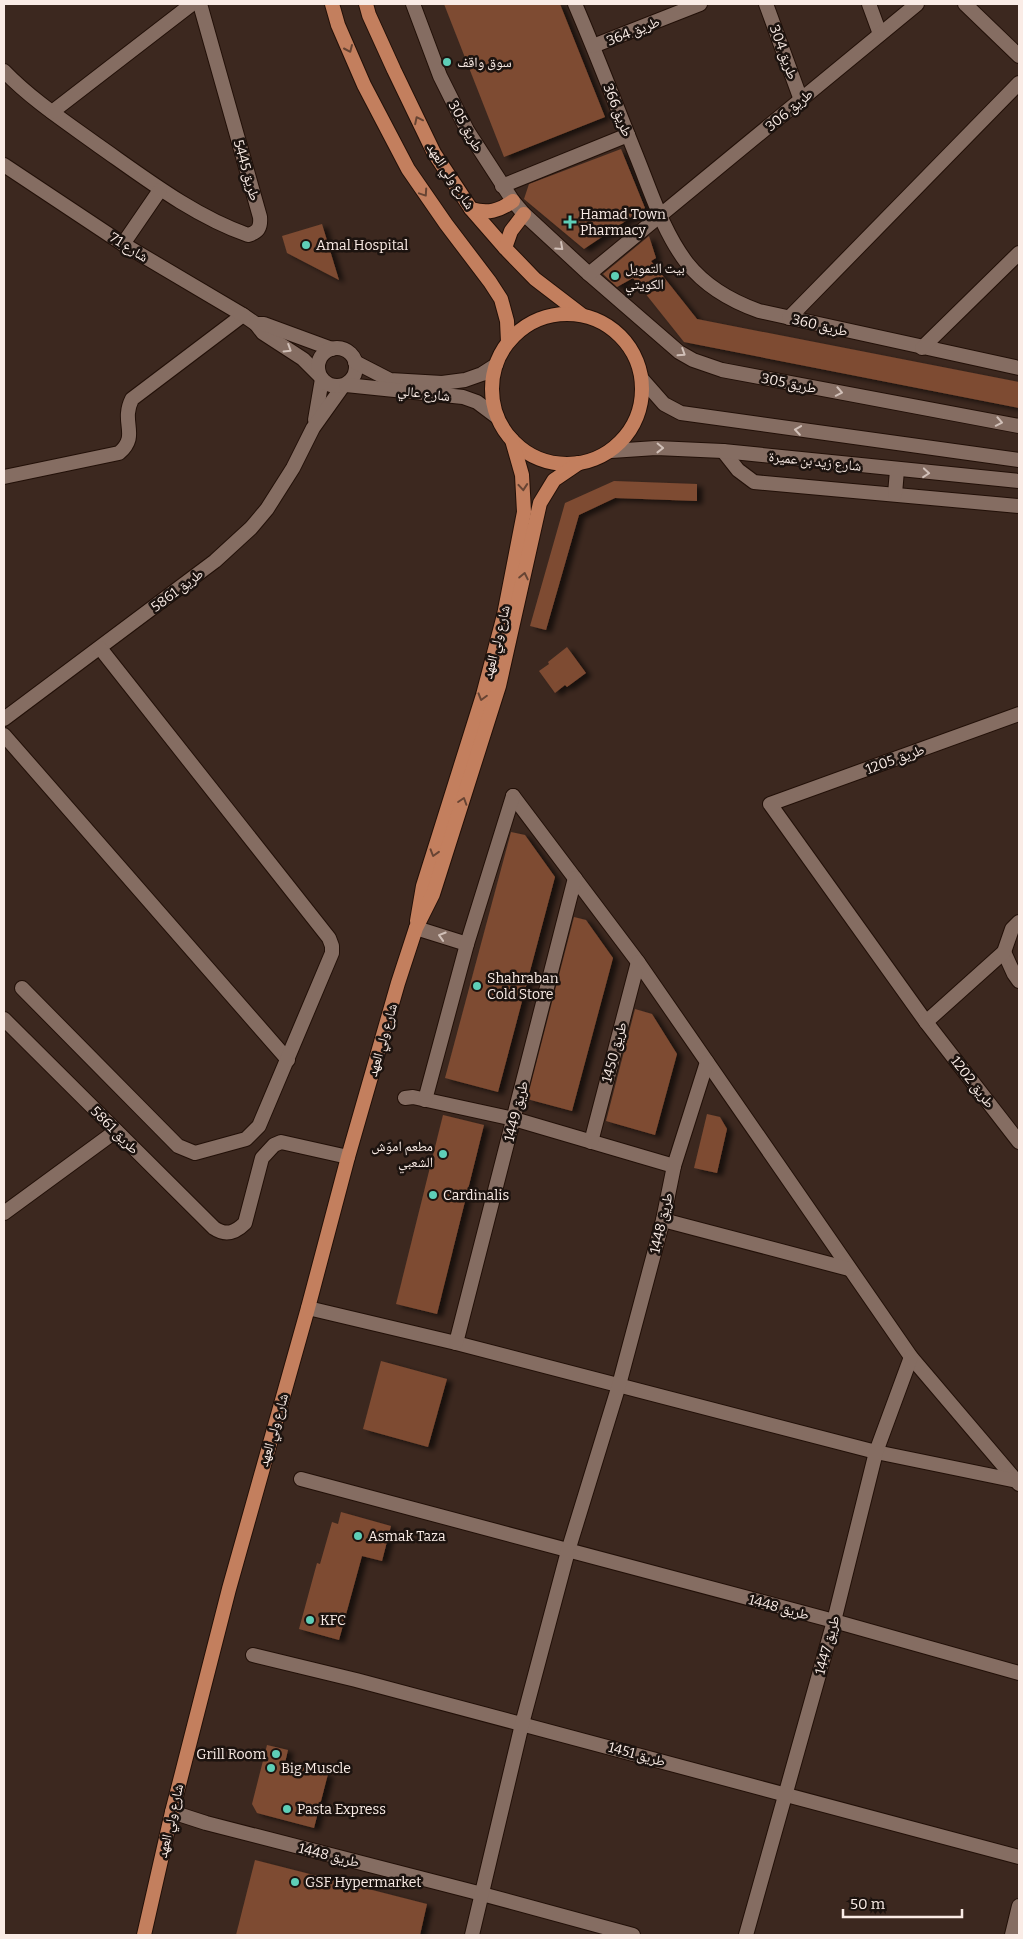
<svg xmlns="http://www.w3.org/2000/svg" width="1023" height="1939" viewBox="0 0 1023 1939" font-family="Bitter,'Noto Naskh Arabic',serif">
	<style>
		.building { fill: #7e4b32; filter: url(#shadow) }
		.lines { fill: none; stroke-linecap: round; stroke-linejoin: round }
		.minor-casing { stroke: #221008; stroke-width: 16 }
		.tertiary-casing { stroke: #221008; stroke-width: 16 }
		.primary-casing { stroke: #221008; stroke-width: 16 }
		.minor { stroke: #856d62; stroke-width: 14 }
		.tertiary { stroke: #856d62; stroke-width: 14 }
		.primary { stroke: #c37f5e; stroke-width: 14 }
		.oneway { stroke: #674433 }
		.oneway2 { stroke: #d1c0b8 }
		.poi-dot { fill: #5eceb7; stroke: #1c130f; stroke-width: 2 }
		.labels { text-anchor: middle; stroke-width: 5; stroke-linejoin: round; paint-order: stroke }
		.street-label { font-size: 14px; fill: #faece6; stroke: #1c130f }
		.poi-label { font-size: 14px; fill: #faece6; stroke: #1c130f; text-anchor: start }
	</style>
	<defs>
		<filter id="shadow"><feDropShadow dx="5.5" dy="3" stdDeviation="2.5" flood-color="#0009"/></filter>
	</defs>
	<rect width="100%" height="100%" fill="#3c281f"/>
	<!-- building -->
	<g class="building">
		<polygon points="444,4 560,4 605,117 504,157"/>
		<polygon points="621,149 645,208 584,249 524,199 529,184"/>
		<polygon points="322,224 339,280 287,253 282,236"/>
		<polygon points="649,236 656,258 651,261 697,319 1019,382 1019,408 684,342 633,278 617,287 603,274"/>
		<polygon points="614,481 697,484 697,501 615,498 579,515 546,630 530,626 565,503"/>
		<polygon points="567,647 586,673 567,687 565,685 555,693 539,671 549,664 548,662"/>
		<polygon points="511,832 525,835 555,877 498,1092 445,1078"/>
		<polygon points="574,917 586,920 613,958 572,1111 527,1099"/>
		<polygon points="635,1009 652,1014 677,1054 655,1135 606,1121"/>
		<polygon points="707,1114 720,1117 727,1129 717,1173 694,1168"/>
		<polygon points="443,1115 484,1125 437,1314 396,1304"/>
		<polygon points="381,1361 447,1379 428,1447 363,1429"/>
		<polygon points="341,1512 391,1526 382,1561 362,1556 339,1640 299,1629 317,1563 320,1564 332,1522 338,1524"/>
		<polygon points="267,1745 288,1750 285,1763 328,1774 314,1828 257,1813 252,1804"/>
		<polygon points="255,1860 427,1904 420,1935 236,1935"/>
	</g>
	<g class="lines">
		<!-- minor casing -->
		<g class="minor-casing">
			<g id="minor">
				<polyline points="413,4 440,76 467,130 513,201 524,214 589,274 679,352 693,360 722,370 1019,426"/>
				<path d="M575,4C597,55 617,108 638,160C652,195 664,233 687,263C706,287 731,301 759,311L1019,368"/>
				<polyline points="766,4 801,100"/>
				<polyline points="869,4 880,34"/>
				<polyline points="965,4 1019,56"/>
				<polyline points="593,46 700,4"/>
				<path d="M4,71C32,100 66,122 99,146C146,179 194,216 248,235C258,232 261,228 260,217L200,4"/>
				<polyline points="52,112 192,4"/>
				<polyline points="502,186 628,135"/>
				<polyline points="123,244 160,190"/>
				<polyline points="589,274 917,4"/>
				<polyline points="789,318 1019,83"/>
				<polyline points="922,348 1019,253"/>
				<polyline points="315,420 322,379"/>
				<polyline points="723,451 738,470 754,482 1019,506"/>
				<path d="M4,477L119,453C140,435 120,423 132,399L243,315"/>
				<polyline points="1019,714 770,804 926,1022 1019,1142"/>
				<polyline points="4,719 215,561 251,528 267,509 293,468 313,428 343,386"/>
				<polyline points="4,735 288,1060"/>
				<polyline points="513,796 638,962 911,1357 1019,1484"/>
				<polyline points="416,928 467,944"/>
				<polyline points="1004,952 1014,974 1019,981"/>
				<polyline points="22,988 178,1146 195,1153 246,1139 259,1126 332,953 332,946 329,938 100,648"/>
				<path d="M4,1019L214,1228C226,1236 235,1233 245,1223L262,1158L274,1145L281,1142L348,1157"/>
				<polyline points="926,1022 1004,952 1012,929 1019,922"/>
				<polyline points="405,1098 413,1097 514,1119 674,1166"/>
				<polyline points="425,1100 467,944 513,796"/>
				<polyline points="591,1142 638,962"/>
				<polyline points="4,1213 116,1131"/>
				<polyline points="663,1220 849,1269"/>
				<polyline points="308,1308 456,1343 876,1452 1017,1481"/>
				<polyline points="456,1343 575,878"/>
				<polyline points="301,1479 834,1621 1019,1673"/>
				<polyline points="253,1655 356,1680 1019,1857"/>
				<polyline points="172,1812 206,1823 482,1894 633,1935"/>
				<polyline points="472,1935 522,1724 568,1551 619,1385 663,1220 674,1166 707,1062"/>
				<polyline points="746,1935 834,1621 876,1452 911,1357"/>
				<polyline points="1012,1935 1019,1906"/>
			</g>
		</g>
		<!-- tertiary casing -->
		<g class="tertiary-casing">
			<g id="tertiary">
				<polyline points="4,165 123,244 243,315 256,324 263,333 303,359 319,375"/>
				<polyline points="256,324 264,324 332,349"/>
				<circle cx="337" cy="367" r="19"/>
				<polyline points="355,362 390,380 442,383 465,380 482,374 496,365"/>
				<polyline points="642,379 664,404 681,413 1019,460"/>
				<polyline points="346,385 463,397 477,402 497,417"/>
				<polyline points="611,451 656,448 723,451 1019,481"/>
				<polyline points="895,494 897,470"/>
			</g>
		</g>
		<!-- primary casing -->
		<g class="primary-casing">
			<g id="primary">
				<polyline points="332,4 338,25 364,85 408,169 446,224 490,282 501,299 507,321 508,342"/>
				<polyline points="366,4 369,15 394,70 434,153 471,209 505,248 535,279 582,315"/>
				<path d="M471,209C488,214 499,211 513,201"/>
				<polyline points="505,248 511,231 524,214"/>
				<circle cx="567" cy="389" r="75"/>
				<polyline points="417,921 423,886 483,695 504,615 524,512 522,475 512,440"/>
				<polyline points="144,1935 172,1812 229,1589 308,1308 348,1157 398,983 416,928 433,894 499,686 540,503 554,480 579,463"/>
			</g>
		</g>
		<!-- minor -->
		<use href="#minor" class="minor"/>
		<!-- tertiary -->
		<use href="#tertiary" class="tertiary"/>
		<!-- primary -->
		<use href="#primary" class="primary"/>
	</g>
	<!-- one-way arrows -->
	<defs><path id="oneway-chevron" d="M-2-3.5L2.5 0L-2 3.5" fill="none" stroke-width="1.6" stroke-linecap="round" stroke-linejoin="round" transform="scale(1.25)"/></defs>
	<g class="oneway">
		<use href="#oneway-chevron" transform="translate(349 49) rotate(66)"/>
		<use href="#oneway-chevron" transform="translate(418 120) rotate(-116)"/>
		<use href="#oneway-chevron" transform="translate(424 193) rotate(56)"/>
		<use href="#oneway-chevron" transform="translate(523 487) rotate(85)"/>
		<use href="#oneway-chevron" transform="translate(524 576) rotate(-78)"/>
		<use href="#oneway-chevron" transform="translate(482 697) rotate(106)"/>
		<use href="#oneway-chevron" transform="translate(463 801) rotate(-72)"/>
		<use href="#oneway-chevron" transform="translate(434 853) rotate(107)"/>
	</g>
	<g class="oneway2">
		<use href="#oneway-chevron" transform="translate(560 247) rotate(42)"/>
		<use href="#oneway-chevron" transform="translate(288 349) rotate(32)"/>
		<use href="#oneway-chevron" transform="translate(682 353) rotate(33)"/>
		<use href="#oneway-chevron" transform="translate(839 392) rotate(11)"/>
		<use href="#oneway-chevron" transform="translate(999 422) rotate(11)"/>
		<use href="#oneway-chevron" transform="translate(798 430) rotate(-172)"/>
		<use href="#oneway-chevron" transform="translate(660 448) rotate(1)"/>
		<use href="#oneway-chevron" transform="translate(926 473) rotate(5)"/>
		<use href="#oneway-chevron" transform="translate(442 936) rotate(-163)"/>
	</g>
	<!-- markers -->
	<g class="poi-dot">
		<circle cx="447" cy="62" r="5"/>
		<path d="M567.5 214.5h5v5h5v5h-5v5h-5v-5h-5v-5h5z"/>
		<circle cx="306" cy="245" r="5"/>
		<circle cx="615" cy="276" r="5"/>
		<circle cx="477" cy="986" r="5"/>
		<circle cx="443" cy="1154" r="5"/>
		<circle cx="433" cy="1195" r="5"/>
		<circle cx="358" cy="1536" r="5"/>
		<circle cx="310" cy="1620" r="5"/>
		<circle cx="276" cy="1754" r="5"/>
		<circle cx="271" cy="1768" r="5"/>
		<circle cx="287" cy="1809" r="5"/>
		<circle cx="295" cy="1882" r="5"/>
	</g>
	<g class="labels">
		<!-- street labels -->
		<g class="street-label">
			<text transform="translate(633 31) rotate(-22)" y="5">طريق 364</text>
			<text transform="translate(784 52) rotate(70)" y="5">طريق 304</text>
			<text transform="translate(618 110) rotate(68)" y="5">طريق 366</text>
			<text transform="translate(789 110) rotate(-40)" y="5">طريق 306</text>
			<text transform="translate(466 126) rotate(61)" y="5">طريق 305</text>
			<text transform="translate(247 170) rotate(74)" y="5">طريق 5445</text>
			<text transform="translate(451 176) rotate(57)" y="5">شارع ولي العهد</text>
			<text transform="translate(129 247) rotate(32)" y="5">شارع 71</text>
			<text transform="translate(820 325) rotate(13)" y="5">طريق 360</text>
			<text transform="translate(789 383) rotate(11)" y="5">طريق 305</text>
			<text transform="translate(424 393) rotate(7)" y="5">شارع عالي</text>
			<text transform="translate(815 461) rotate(6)" y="5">شارع زيد بن عميرة</text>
			<text transform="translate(177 590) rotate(-37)" y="5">طريق 5861</text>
			<text transform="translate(496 642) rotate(-76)" y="5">شارع ولي العهد</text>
			<text transform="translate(895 759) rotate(-20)" y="5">طريق 1205</text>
			<text transform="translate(382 1040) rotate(-74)" y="5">شارع ولي العهد</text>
			<text transform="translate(614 1052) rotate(-75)" y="5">طريق 1450</text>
			<text transform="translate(973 1082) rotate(52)" y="5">طريق 1202</text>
			<text transform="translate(516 1111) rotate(-76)" y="5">طريق 1449</text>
			<text transform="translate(115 1130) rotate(45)" y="5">طريق 5861</text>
			<text transform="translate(661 1223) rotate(-77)" y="5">طريق 1448</text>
			<text transform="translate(273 1430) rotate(-74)" y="5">شارع ولي العهد</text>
			<text transform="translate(779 1607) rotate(15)" y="5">طريق 1448</text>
			<text transform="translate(827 1645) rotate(-75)" y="5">طريق 1447</text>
			<text transform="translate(637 1754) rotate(15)" y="5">طريق 1451</text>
			<text transform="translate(170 1821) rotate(-77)" y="5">شارع ولي العهد</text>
			<text transform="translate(329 1855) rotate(14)" y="5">طريق 1448</text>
		</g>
		<!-- poi labels -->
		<g class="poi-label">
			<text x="457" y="67">سوق واقف</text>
			<text x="580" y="219">Hamad Town<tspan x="580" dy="16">Pharmacy</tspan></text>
			<text x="316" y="250">Amal Hospital</text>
			<text x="625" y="273">بيت التمويل<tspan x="625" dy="16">الكويتي</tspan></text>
			<text x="487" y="983">Shahraban<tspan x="487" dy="16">Cold Store</tspan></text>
			<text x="433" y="1151" text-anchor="end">مطعم اموّش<tspan x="433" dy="16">الشعبي</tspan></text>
			<text x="443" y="1200">Cardinalis</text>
			<text x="368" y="1541">Asmak Taza</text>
			<text x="320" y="1625">KFC</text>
			<text x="266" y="1759" text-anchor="end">Grill Room</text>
			<text x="281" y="1773">Big Muscle</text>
			<text x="297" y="1814">Pasta Express</text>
			<text x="305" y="1887">GSF Hypermarket</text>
		</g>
	</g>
	<!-- border -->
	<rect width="1023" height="1939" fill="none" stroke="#faece6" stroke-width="10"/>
	<!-- scale -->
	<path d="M843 1909v8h119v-8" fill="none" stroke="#faece6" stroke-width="2.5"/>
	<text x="850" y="1909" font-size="15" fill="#faece6" stroke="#1c130f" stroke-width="4" paint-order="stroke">50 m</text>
</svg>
